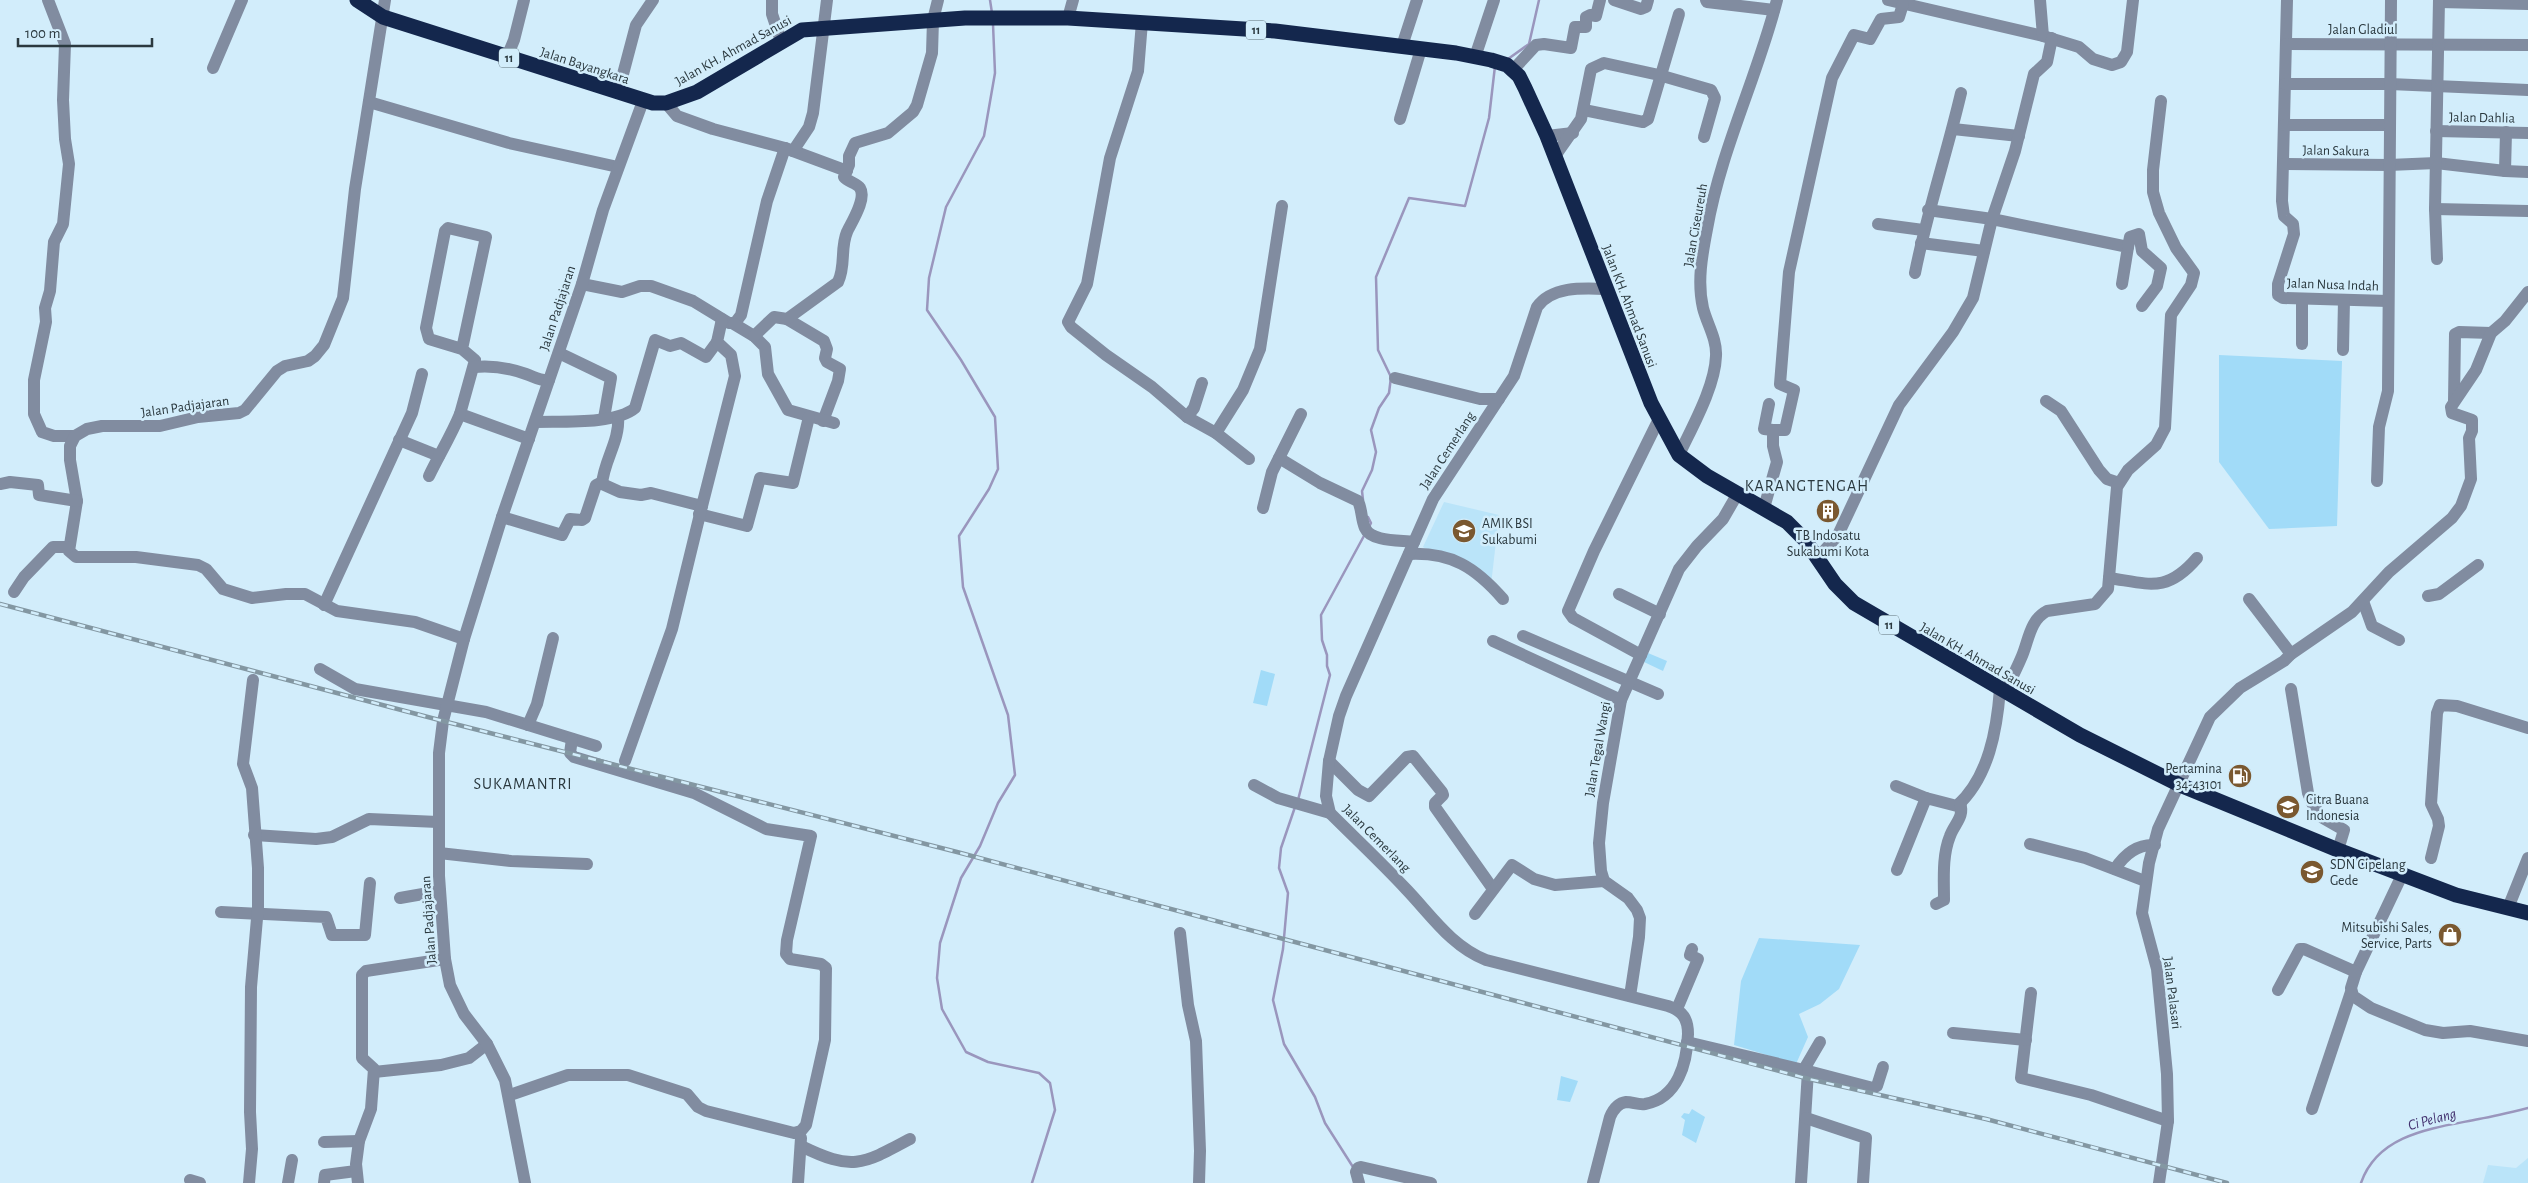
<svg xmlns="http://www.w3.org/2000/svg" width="2528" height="1183" viewBox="0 0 2528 1183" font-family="'Alegreya Sans',sans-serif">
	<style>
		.built { fill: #bae4f9 }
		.green { fill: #a1dbf8 }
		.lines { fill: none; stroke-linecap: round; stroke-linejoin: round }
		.stream { stroke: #9a96bd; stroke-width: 2.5 }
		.minor { stroke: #818ca0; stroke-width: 12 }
		.highway { stroke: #14274d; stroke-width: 15 }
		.rail-casing { stroke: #8397a2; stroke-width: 4.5 }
		.rail { stroke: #d2edfb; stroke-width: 2.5; stroke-dasharray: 8; stroke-linecap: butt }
		.labels { text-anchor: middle; stroke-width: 5; stroke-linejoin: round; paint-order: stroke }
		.shield { fill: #d2edfb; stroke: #5d6f77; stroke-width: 1 }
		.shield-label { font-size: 12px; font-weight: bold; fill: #2b393f }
		.street-label { font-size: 14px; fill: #2b393f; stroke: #d2edfb }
		.poi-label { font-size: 14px; fill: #2b393f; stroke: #d2edfb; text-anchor: start }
		.water-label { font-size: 15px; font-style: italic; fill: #42306e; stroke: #d2edfb }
		.quarter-label { font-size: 16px; letter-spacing: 1px; fill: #2b393f; stroke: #d2edfb }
	</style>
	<rect width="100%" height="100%" fill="#d2edfb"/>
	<!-- built -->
	<g class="built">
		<polygon points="1444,502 1499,515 1491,585 1423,547"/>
		<polygon points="2528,1158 2528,1183 2483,1183 2488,1165 2516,1168"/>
	</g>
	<!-- green -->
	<g class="green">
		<polygon points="2219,355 2342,361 2337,526 2269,529 2219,462"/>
		<polygon points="1648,653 1667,661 1663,671 1644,662"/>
		<polygon points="1261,670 1275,674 1267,706 1253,703"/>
		<polygon points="1759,938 1860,945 1839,989 1820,1004 1799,1014 1808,1037 1796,1064 1734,1045 1741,981"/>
		<polygon points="1561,1076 1578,1081 1570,1102 1557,1100"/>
		<polygon points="1692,1109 1705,1117 1696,1143 1682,1135 1685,1120 1681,1117 1684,1113 1689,1114"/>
	</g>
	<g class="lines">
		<!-- stream -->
		<g class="stream">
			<polyline points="990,0 992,13"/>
			<polyline points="993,24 995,73 984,136 946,207 929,278 927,310 961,360 995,417 998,469 989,489 959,536 963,587 1008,715 1015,775 998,803 980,846 961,878 940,943 937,978 942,1009 966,1052 988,1062 1039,1073 1050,1083 1055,1110 1032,1183"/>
			<polyline points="1508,59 1529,44 1539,0"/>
			<polyline points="1363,500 1362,491 1372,470 1376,452 1371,430 1379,408 1389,393 1391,377 1378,350 1376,277 1409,198 1465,206 1489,118 1495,66"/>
			<polyline points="1368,517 1371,523 1369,527"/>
			<polyline points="1298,800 1330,675 1327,666 1327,655 1322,640 1321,615 1365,534"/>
			<polyline points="1295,807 1281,848 1279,868 1288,893 1283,949 1273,1000 1284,1044 1315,1097 1325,1123 1353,1167"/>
			<path d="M2361,1183C2378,1133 2435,1128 2479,1119C2496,1116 2512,1112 2528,1108"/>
		</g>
		<!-- minor -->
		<g class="minor">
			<polyline points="48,0 65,44 63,100 65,139 69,164 63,224 54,242 50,291 45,308 46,322 34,380 34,414 42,432 54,436 75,436"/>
			<polyline points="385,0 355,189 343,298 324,345 315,356 308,361 285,366 277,371 245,410 239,413 198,417 160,426 102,426 87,429 75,436 70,446 70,460 77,501 69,551 76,557 136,557 198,565 206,569 223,589 252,598 286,594 305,594 337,611 415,622 464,639"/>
			<polyline points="772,0 772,14 781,41"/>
			<polyline points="1614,0 1641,9 1646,7 1648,0"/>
			<polyline points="1706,0 1707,2 1774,10"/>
			<polyline points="1888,0 2043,36 2079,47 2093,59 2112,65 2121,62 2127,52 2133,0"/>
			<polyline points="2040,0 2043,36"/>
			<polyline points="2287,0 2282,201 2284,216 2293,224 2294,234 2278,284 2278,295 2283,298 2388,301"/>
			<polyline points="2439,2 2528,4"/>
			<polyline points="1068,18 1073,0"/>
			<polyline points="1142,22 1138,71 1110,158 1087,284 1068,322 1071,327 1106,355 1152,387 1187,417 1216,433 1243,390 1260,349 1282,206"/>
			<polyline points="2286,44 2528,45"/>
			<polyline points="1402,46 1417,0"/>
			<polyline points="507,57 514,40 524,0"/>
			<polyline points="1475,57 1494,0"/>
			<polyline points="213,68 242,0"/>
			<polyline points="1512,71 1536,45 1544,44 1571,48 1575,27 1586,27 1586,17 1590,15 1596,16 1600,0"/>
			<polyline points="2285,84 2390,84 2528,90"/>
			<polyline points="618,93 636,25 653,0"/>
			<polyline points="369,102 509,143 618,167"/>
			<polyline points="666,103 677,116 713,129 785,148 847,171"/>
			<polyline points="1584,110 1643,122 1648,119 1679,14"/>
			<polyline points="1400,119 1421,49"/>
			<polyline points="2284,125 2389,125"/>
			<polyline points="1953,129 2019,136"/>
			<polyline points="2436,131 2528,133"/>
			<polyline points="1547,136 1573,133"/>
			<polyline points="793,151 809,127 813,113 827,0"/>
			<polyline points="1555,156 1581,119 1591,69 1604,63 1659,75 1711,90 1715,98 1704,137"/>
			<polyline points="2283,164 2389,165 2436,163 2505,171 2528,172"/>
			<polyline points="2505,171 2506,132"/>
			<polyline points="2435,209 2528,211"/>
			<polyline points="1928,210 1992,219 2128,247 2122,284"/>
			<polyline points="1878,224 1923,230"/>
			<polyline points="1921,243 1984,251"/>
			<polyline points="2128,247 2130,237 2139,234 2142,251 2161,268 2157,286 2142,306"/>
			<polyline points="2437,259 2435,209 2439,0"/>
			<path d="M1915,273C1927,212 1947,153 1961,93"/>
			<polyline points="582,284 622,292 640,286 651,286 693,301 729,323 735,323 741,315 767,201 785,148"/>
			<polyline points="2302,299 2302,344"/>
			<polyline points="787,319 824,341 827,349 825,358 827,362 840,369 838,381 823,421"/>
			<polyline points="734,324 754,336 765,347 768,374 788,410 834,423"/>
			<path d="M754,336L774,317L787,319L838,282C846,266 840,248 847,232C851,223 867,199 860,188C857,183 848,182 844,177L849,165V156L855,143L888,133L913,112L917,105L932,53L933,20L938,0"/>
			<polyline points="462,349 486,237 448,228 445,231 426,328 429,339 462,349 475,360 460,414 529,439"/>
			<polyline points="2343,350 2344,300"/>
			<polyline points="559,353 611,378 604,418"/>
			<path d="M474,367C492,365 509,368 526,374C535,377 540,381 549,380"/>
			<polyline points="1395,378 1480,399 1499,399"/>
			<polyline points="2046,401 2061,411 2099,470 2107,479 2119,483"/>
			<polyline points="2454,401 2455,334 2459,332 2491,333"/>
			<polyline points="1187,417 1194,408 1202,383"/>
			<path d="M535,422C560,421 615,425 635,408L655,340L670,346L681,343L706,357L717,342"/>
			<polyline points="1773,430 1785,430 1794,390 1780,384 1789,272 1799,227 1832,78 1854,35 1870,39 1881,19 1899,17 1903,4"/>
			<polyline points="1216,433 1249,459"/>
			<polyline points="399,440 439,456"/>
			<path d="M1679,455C1692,427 1715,387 1716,356C1717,339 1707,324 1703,308C1697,282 1702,255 1707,229C1721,149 1757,78 1777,0"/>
			<path d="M1279,458L1320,483L1358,501C1362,509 1361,519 1365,528C1371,542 1401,540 1414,542"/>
			<path d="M429,476C439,455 451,436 460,414"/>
			<polyline points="2377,481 2379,427 2388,391 2391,0"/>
			<polyline points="0,484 10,482 38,485 39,495 77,501"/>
			<path d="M602,484C604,460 620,441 618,417"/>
			<polyline points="1263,508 1272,472 1301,414"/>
			<polyline points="1764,508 1777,462 1773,446 1773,430 1764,429 1769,404"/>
			<polyline points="699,514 747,526 760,478 793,483 809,417"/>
			<polyline points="502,517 562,535 570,519 582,520 585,518 596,485 600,483 620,492 641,495 651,493 702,506 735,376 731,355 717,342 722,319"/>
			<path d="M1409,554C1451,552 1475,567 1503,599"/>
			<polyline points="1818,558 1838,535 1899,405 1953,332 1973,298 1992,219 2015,151 2034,74 2047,62 2052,38"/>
			<path d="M2109,578C2150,584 2167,593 2197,558"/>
			<polyline points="14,592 24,577 53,547 68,547"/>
			<polyline points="1619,594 1660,614"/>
			<polyline points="2428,596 2439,594 2478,565"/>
			<polyline points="2249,599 2291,654"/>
			<polyline points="2363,601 2372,626 2399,640"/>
			<polyline points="324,605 412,413 422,374"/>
			<polyline points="1523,636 1658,694"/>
			<polyline points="1493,641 1621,700"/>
			<polyline points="1641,655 1573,618 1568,611 1594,551 1659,419"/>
			<polyline points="320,669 355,689 486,712 596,746"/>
			<polyline points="2291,689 2308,793 2313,805 2323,818 2344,830 2338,850"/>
			<path d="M2005,692C2011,680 2017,668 2022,656C2029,639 2030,620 2047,611L2095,604L2108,589L2117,487L2128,470L2156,445L2165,428L2171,315L2191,285L2194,273L2176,248L2159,213L2153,192V170L2161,101"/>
			<polyline points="528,725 537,704 553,638"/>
			<polyline points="625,761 672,629 702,506"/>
			<polyline points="1329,761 1358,790 1369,796 1407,757 1413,756 1442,792 1443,795 1435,803 1435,807 1493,889"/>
			<polyline points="1254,785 1278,798 1330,813"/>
			<polyline points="1896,786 1926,798"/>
			<polyline points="254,835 316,839 332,837 369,819 438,822"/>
			<polyline points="2030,844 2085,858 2145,881"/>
			<polyline points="439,853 511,861 587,864"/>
			<polyline points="2431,858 2439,826 2438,819 2431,804 2437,713 2440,705 2457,706 2528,728"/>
			<path d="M2115,869C2124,855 2137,844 2155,845"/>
			<path d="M1897,870L1926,798L1957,806C1989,777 1997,729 2000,689"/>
			<polyline points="2402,875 2356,972 2351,988 2353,996 2371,1008 2425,1030 2443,1033 2470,1031 2528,1041"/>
			<polyline points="400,898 440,891"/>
			<path d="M1936,904L1944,900C1944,879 1942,856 1950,836C1954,824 1965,817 1960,803"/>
			<polyline points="2508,908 2528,858"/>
			<polyline points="221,912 326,917 332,935 365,935 370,883"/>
			<polyline points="1475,914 1512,865 1534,879 1555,885 1604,881"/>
			<polyline points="1180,933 1188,1005 1196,1041 1200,1151 1199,1183"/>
			<polyline points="2278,990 2300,949 2304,949 2356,972"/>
			<polyline points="2031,993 2021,1078 2091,1095 2168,1121"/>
			<polyline points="1630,996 1639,937 1640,918 1637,910 1628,898 1604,881 1601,871 1599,843 1603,803 1621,700 1679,569 1697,546 1723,519 1738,493"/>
			<polyline points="1677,1009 1698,959 1690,955 1692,949"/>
			<polyline points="1953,1033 2026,1040"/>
			<polyline points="1687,1042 1808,1071 1801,1183"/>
			<polyline points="1803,1071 1820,1042"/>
			<polyline points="1808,1071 1873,1088 1877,1086 1883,1067"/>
			<polyline points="374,1072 441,1065 469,1058 487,1044"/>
			<polyline points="510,1095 568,1075 628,1075 687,1094 698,1107 706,1111 794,1133 801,1131 806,1125 825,1040 826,968 821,964 790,959 786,954 787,940 811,836 766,829 694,793 574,757 570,753 572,739"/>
			<polyline points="2312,1109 2351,992"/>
			<polyline points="1806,1118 1866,1138 1863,1183"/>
			<polyline points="324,1142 359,1141"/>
			<path d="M801,1146C852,1171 862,1165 910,1139"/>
			<polyline points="190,1180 200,1183"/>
			<polyline points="249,1183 252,1149 250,1112 251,987 258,907 258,868 252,788 243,764 253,680"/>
			<polyline points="288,1183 292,1160"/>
			<polyline points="324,1183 325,1175 356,1171"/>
			<polyline points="358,1183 356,1164 359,1141 371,1109 374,1069 362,1058 362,975 366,971 445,959"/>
			<polyline points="525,1183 505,1080 487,1044 464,1014 450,985 445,959 439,876 439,753 443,721 464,639 502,517 582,284 603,210 643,101"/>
			<polyline points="798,1183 801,1138"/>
			<polyline points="1359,1183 1356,1172 1358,1168 1361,1167 1431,1183"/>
			<path d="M1593,1183L1610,1117C1613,1110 1618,1103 1626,1102C1633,1102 1638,1105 1645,1104C1678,1098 1687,1063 1688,1034C1688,1019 1683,1011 1668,1006L1486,960C1451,946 1431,915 1406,889C1382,863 1355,838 1330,813L1326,796L1329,761L1339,716L1346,696L1433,499L1514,376L1537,307C1552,286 1583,288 1606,289"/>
			<polyline points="2159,1183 2168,1121 2167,1074 2157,969 2142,913 2149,863 2158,829 2210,717 2240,688 2284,661 2291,654 2352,612 2389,572 2452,518 2461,506 2471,479 2469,438 2472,431 2472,420 2452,413 2451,407 2476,370 2491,333 2505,321 2528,292"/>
		</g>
		<!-- highway -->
		<polyline class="highway" points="357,0 383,17 653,103 666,103 697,92 802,30 965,18 1068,18 1275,31 1456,53 1491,60 1507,65 1519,76 1525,88 1547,136 1651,403 1679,455 1707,476 1787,522 1805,540 1835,584 1854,603 2080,735 2180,785 2338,850 2456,895 2528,913"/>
		<!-- rail casing -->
		<g class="rail-casing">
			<polyline id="rail" points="0,604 443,721 957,852 1809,1079 1986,1119 2227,1183"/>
		</g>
		<!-- rail -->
		<use href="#rail" class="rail"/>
	</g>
	<!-- icons -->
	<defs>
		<g id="building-disc" transform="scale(1.25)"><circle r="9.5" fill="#7a5830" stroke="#d2edfb"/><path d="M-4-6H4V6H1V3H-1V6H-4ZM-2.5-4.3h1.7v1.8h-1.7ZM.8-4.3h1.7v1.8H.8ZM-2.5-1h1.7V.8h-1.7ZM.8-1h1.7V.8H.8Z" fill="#fff"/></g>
		<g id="university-disc" transform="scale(1.25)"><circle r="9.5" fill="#7a5830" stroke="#d2edfb"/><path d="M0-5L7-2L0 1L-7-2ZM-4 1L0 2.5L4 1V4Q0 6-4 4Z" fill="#fff"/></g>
		<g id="fuel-disc" transform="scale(1.25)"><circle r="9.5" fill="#7a5830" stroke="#d2edfb"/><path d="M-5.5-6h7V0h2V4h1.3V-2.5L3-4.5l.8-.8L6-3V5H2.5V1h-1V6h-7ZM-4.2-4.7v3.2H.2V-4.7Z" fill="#fff"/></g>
		<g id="school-disc" transform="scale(1.25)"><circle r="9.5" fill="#7a5830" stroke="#d2edfb"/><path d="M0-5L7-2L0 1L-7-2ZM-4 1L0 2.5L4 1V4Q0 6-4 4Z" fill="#fff"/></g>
		<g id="shop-disc" transform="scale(1.25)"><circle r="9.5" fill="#7a5830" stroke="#d2edfb"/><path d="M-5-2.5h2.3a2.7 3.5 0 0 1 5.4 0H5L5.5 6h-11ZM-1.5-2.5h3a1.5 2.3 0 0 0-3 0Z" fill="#fff"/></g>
	</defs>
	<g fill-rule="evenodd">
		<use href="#building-disc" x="1828" y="511"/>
		<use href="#university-disc" x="1464" y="531"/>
		<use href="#fuel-disc" x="2240" y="776"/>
		<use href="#university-disc" x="2288" y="807"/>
		<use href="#school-disc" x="2312" y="872"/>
		<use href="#shop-disc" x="2450" y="935"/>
	</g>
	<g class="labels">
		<!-- shield labels -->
		<g class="shield">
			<rect x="1246" y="20.5" width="20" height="19" rx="4"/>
			<rect x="499" y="48.5" width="20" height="19" rx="4"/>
			<rect x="1879" y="615.5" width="20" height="19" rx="4"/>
		</g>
		<g class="shield-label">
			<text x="1256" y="34">11</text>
			<text x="509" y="62">11</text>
			<text x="1889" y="629">11</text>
		</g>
		<!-- street labels -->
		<g class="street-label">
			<text x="2363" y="34">Jalan Gladiul</text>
			<text transform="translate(733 50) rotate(-29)" y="5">Jalan KH. Ahmad Sanusi</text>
			<text transform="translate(585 65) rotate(18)" y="5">Jalan Bayangkara</text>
			<text transform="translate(2482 117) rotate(1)" y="5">Jalan Dahlia</text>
			<text transform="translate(2336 150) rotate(1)" y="5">Jalan Sakura</text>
			<text transform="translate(1695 225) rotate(-80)" y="5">Jalan Ciseureuh</text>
			<text transform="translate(2333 284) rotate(2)" y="5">Jalan Nusa Indah</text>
			<text transform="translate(1630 306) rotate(69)" y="5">Jalan KH. Ahmad Sanusi</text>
			<text transform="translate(557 308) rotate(-72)" y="5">Jalan Padjajaran</text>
			<text transform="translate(185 406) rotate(-8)" y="5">Jalan Padjajaran</text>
			<text transform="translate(1447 450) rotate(-57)" y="5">Jalan Cemerlang</text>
			<text transform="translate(1978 658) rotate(30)" y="5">Jalan KH. Ahmad Sanusi</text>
			<text transform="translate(1597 749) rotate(-80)" y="5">Jalan Tegal Wangi</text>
			<text transform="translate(1377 838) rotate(45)" y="5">Jalan Cemerlang</text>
			<text transform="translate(428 920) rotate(-94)" y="5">Jalan Padjajaran</text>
			<text transform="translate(2173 993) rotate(83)" y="5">Jalan Palasari</text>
		</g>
		<!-- poi labels -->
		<g class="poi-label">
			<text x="1482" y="528">AMIK BSI<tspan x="1482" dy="16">Sukabumi</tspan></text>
			<text x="1828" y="540" text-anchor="middle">TB Indosatu<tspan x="1828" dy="16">Sukabumi Kota</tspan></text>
			<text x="2222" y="773" text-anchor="end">Pertamina<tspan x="2222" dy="16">34-43101</tspan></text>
			<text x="2306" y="804">Citra Buana<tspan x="2306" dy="16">Indonesia</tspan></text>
			<text x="2330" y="869">SDN Cipelang<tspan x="2330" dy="16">Gede</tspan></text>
			<text x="2432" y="932" text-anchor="end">Mitsubishi Sales,<tspan x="2432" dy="16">Service, Parts</tspan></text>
		</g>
		<!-- water labels -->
		<g class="water-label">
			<text transform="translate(2432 1119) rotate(-15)" y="5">Ci Pelang</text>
		</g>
		<!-- quarter labels -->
		<g class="quarter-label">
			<text x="1807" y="491">KARANGTENGAH</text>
			<text x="523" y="789">SUKAMANTRI</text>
		</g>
	</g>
	<!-- scale -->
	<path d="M18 38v8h134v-8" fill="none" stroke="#2b393f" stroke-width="2.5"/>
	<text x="25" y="38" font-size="15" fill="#2b393f" stroke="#d2edfb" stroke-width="4" paint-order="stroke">100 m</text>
</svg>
